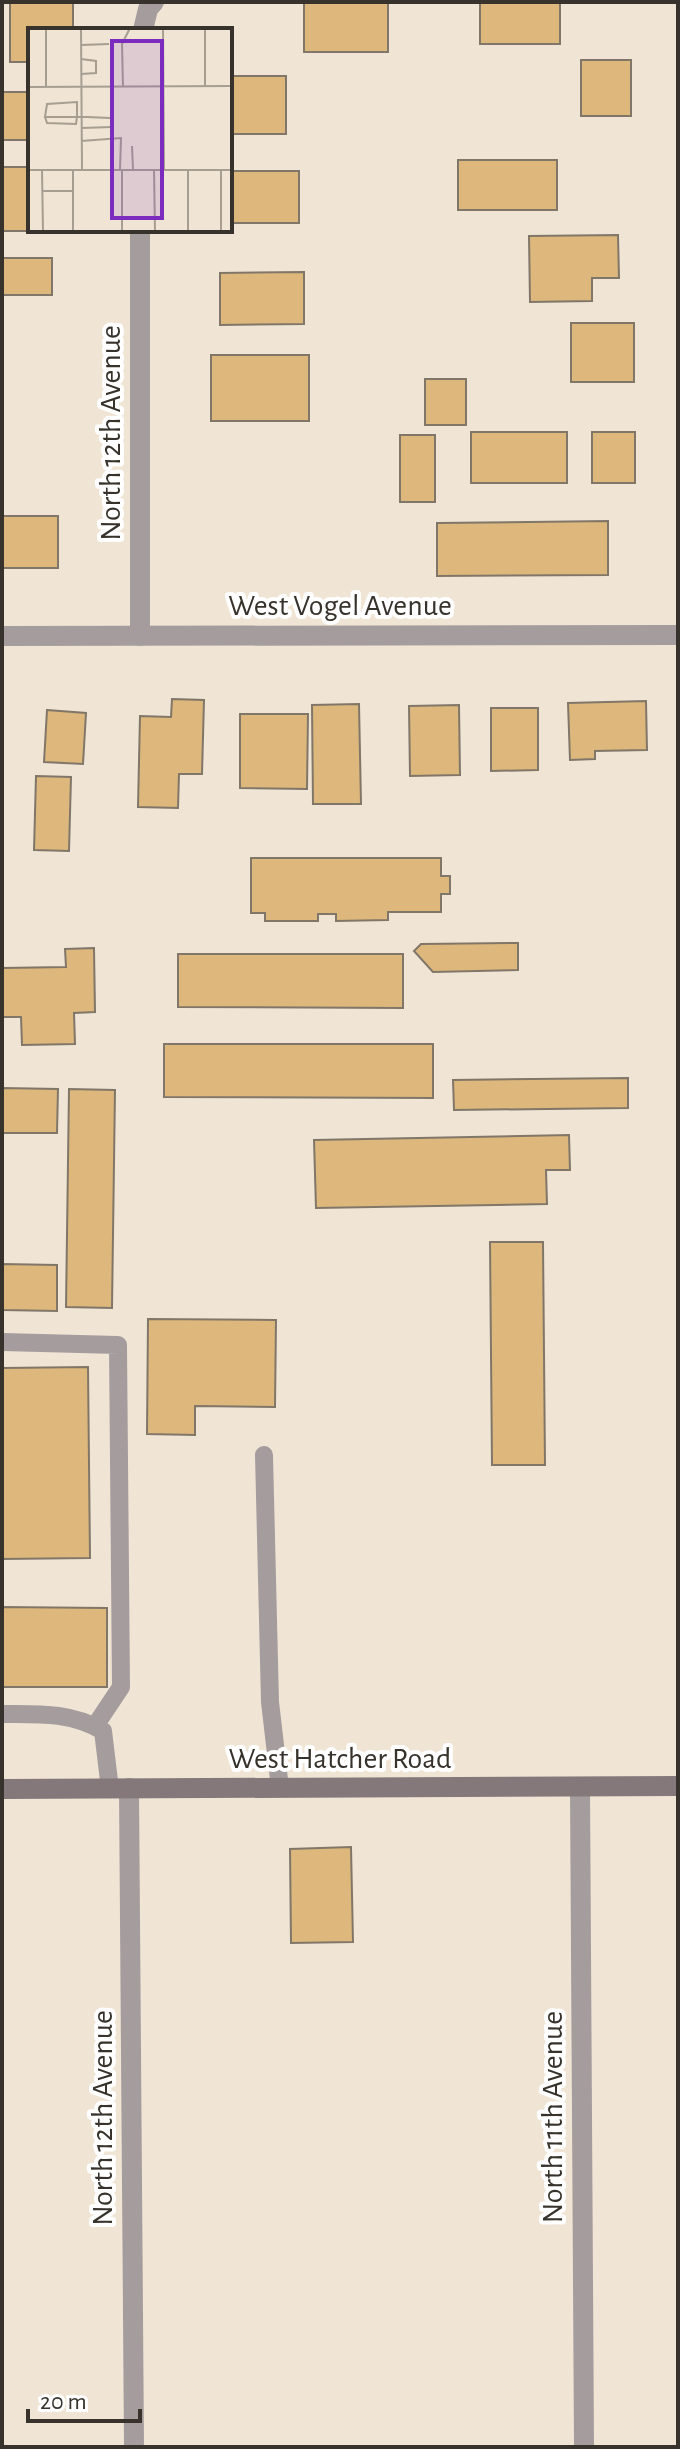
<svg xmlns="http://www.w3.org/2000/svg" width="680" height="2449" viewBox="0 0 680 2449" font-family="'Alegreya Sans',sans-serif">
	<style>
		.building { fill: #ddb77b; stroke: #817769; stroke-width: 2 }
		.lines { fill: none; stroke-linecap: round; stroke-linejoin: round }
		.lane { stroke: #a59c9d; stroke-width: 18 }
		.street { stroke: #a59c9d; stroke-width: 20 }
		.secondary { stroke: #85787a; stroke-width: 20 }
		.labels { text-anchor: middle; stroke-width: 8; stroke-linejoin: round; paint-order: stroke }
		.street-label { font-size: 30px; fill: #37332c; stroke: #fff }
		.inset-road { fill: none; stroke: #a69e91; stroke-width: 2 }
		.view { fill: #7b2cbf; fill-opacity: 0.15; stroke: #7b2cbf; stroke-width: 4 }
		.inset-edge { fill: none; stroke: #37332c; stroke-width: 4 }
	</style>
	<rect width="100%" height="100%" fill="#f0e5d5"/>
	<!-- building -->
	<g class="building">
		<polygon points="10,2 73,2 73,30 30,30 30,62 10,62"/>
		<rect x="304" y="2" width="84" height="50"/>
		<rect x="480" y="2" width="80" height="42"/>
		<rect x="581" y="60" width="50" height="56"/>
		<rect x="230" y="76" width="56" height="58"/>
		<rect x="2" y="92" width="28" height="48"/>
		<rect x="458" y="160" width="99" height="50"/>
		<polygon points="2,167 30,167 30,230 64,231 2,231"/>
		<rect x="230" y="171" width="69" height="52"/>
		<polygon points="618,235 619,278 592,278 592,301 530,302 529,236"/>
		<rect x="2" y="258" width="50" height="37"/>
		<polygon points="304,272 304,324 220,325 220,273"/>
		<rect x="571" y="323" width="63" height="59"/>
		<rect x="211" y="355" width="98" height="66"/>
		<rect x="425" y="379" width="41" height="46"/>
		<rect x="471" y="432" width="96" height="51"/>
		<rect x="592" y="432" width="43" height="51"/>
		<rect x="400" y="435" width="35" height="67"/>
		<rect x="2" y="516" width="56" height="52"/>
		<polygon points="608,521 608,575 437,576 437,523"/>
		<polygon points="172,699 204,700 202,774 179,774 178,808 138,807 140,716 171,717"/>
		<polygon points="646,701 647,750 595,751 595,759 570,760 568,703"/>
		<polygon points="359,704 361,804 313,804 312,705"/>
		<polygon points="459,705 460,775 410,776 409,706"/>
		<polygon points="491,708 538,708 538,770 491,771"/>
		<polygon points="47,710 86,713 83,764 44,762"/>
		<polygon points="240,714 308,714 307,789 240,788"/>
		<polygon points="36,776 71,777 69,851 34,850"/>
		<polygon points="251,858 441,858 441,876 450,876 450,894 441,894 441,912 388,912 388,920 336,921 336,914 318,914 318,921 265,921 265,913 251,913"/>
		<polygon points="518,943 518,970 433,972 414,951 421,944"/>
		<polygon points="94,948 95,1012 74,1013 75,1044 22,1045 21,1017 2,1017 2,968 66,967 65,949"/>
		<polygon points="178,954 403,954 403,1008 178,1007"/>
		<polygon points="164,1044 433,1044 433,1098 164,1097"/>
		<polygon points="628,1078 628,1108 454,1110 453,1080"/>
		<polygon points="2,1088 58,1089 57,1133 2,1133"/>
		<polygon points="69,1089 115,1090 112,1308 66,1307"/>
		<polygon points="569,1135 570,1170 546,1170 547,1204 316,1208 314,1140"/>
		<polygon points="490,1242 543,1242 545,1465 492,1465"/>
		<polygon points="2,1264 57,1265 57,1311 2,1310"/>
		<polygon points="148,1319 276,1320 275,1407 195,1406 195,1435 147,1434"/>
		<polygon points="88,1367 90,1558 2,1559 2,1368"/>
		<polygon points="2,1607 107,1608 107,1687 2,1687"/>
		<polygon points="351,1847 353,1942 291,1943 290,1849"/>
	</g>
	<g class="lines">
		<!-- lane -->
		<g class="lane">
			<polyline points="2,1342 118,1345 121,1687 95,1726"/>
			<polyline points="264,1455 270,1702 280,1788"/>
			<path d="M2,1714C38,1714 71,1712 103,1731L110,1789"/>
		</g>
		<!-- street -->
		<g class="street">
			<polyline points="143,30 148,9 154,2"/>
			<polyline points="140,230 140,636"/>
			<polyline points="2,636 678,635"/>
			<polyline points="580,1787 584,2447"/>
			<polyline points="129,1788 134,2447"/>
		</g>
		<!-- secondary -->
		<polyline class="secondary" points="2,1789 678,1786"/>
	</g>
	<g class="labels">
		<!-- street labels -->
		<g class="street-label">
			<text transform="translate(110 433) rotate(-90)" y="10">North 12th Avenue</text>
			<text x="340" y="615">West Vogel Avenue</text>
			<text x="340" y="1768">West Hatcher Road</text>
			<text transform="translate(552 2117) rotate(-90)" y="10">North 11th Avenue</text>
			<text transform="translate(102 2118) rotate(-90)" y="10">North 12th Avenue</text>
		</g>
	</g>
	<!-- overview -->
	<g transform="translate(28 28)">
		<rect width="204" height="204" fill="#f0e5d5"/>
		<path class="inset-road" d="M18,0V59M53,0L54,142M135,0L136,142M177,0V59M53,17L81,16M53,31L68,33V45L53,46M0,59L204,58M95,59L94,16L102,0M17,89L19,95L48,96L49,89V74L19,76L17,89H59L82,90M53,100L84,99M0,113V148M53,113L93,110L92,142M104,118L105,142M0,142H204M14,142L15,203M45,142V204M94,142V204M126,142L127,204M160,142V204M193,142V204M14,163H45"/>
		<path class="view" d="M84,13H134V190H84Z"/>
		<rect width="204" height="204" class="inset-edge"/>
	</g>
	<!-- border -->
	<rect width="680" height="2449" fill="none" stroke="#37332c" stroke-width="8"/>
	<!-- scale -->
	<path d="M28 2409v12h112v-12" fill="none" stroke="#37332c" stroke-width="4"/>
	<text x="40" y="2409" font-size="24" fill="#37332c" stroke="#ffffff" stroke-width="6" paint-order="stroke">20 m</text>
</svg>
